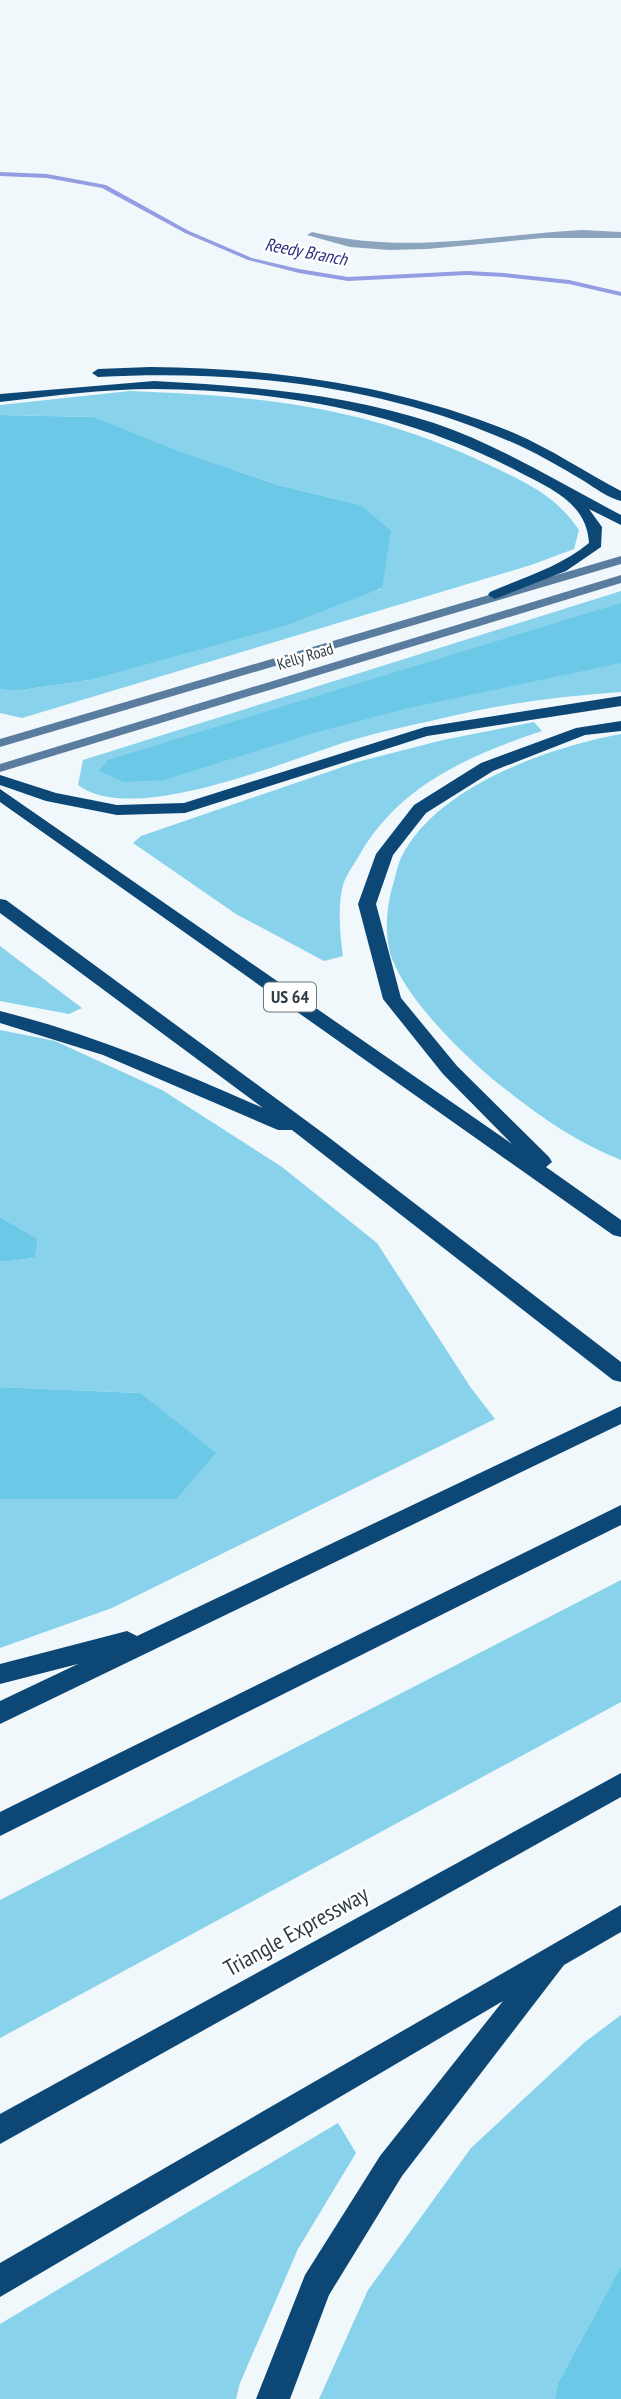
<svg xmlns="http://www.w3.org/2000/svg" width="621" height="2399" viewBox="0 0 621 2399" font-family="'PT Sans Narrow',sans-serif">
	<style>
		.green { fill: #88d2eb }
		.forest { fill: #6cc8e7 }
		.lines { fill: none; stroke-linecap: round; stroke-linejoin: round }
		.stream { fill: #929ee1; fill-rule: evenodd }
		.lane { fill: #8da4bd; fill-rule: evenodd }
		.secondary { fill: #5a7d9f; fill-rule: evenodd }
		.highway { fill: #0c4776; fill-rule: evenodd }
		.labels { text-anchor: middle; stroke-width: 5; stroke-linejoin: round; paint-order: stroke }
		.far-street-label { font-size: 16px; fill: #2c3d43; stroke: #fff }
		.far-water-label { font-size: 18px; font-style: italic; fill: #2d307e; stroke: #fff }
		.shield { fill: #fff; stroke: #6b777b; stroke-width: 2 }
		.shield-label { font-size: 18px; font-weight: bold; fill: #2c3d43 }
		.near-street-label { font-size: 23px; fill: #2c3d43; stroke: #fff }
	</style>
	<rect width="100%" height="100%" fill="#f0f8fb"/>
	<!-- green -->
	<g class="green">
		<path d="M130,391C263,396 368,407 489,465C527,483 555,495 579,530L574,549L531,565L22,718L0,713V689L14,691L90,680L381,589L386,557L361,505L278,485L172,449L95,417L0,415V405Z"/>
		<path d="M621,591V692C565,696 507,703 452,716C418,724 382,731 349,741C288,760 132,827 78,785L83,760Z"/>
		<path d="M534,722L542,731C470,755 400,785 360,854C355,863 348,872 344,882C337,903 340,934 343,956L324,961L236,914L133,843L141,836L357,762L443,740Z"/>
		<path d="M621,734V1160C575,1142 538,1115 500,1085C465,1057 410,1003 393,961C384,940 386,909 392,888C395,879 397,867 401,858C435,787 549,747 621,734Z"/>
		<polygon points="0,946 82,1008 69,1014 0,1001"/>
		<polygon points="0,1030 55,1041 162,1090 282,1167 377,1243 471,1388 495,1419 112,1608 0,1648 0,1499 176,1499 140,1393 0,1387 0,1262 35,1258 38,1239 0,1217"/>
		<polygon points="621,1580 621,1702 0,2038 0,1900"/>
		<polygon points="621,2015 621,2266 558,2383 555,2399 319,2399 368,2290 471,2148 585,2042"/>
		<polygon points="338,2123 356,2153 298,2249 240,2383 236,2399 0,2399 0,2324"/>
	</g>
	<!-- forest -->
	<g class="forest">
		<polygon points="0,415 95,417 173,449 278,485 361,505 391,531 382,588 287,625 90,680 14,691 0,689"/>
		<polygon points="621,603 621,663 408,708 310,734 164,780 124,782 99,771 108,760"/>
		<polygon points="0,1217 38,1239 35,1258 0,1262"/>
		<polygon points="0,1387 140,1393 216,1453 176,1499 0,1499"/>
		<polygon points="621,2266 621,2399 555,2399 558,2383"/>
	</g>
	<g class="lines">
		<!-- stream -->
		<polygon class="stream" points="0,172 47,174 106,185 189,231 252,258 299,269 348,277 467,271 504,273 569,280 621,292 621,296 569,284 504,277 467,275 348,281 299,273 248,260 185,233 102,188 47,178 0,176"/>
		<!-- lane -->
		<path class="lane" d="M582,230L621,232V238H543L427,249L389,250L350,247L307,235L312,232C408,255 487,235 582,230Z"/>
		<!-- secondary -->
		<g class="secondary">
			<polygon points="621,556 621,564 0,747 0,739"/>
			<polygon points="621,575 621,583 0,772 0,764"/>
		</g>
		<!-- highway -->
		<g class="highway">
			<path d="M150,367C274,368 398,385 514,433C551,449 585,472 621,491V501C608,498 595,488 584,481C558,466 532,450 504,439C375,384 237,370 98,377L92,373L98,369Z"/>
			<path d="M154,381C249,386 342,393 434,423C499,445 560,483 621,515V525L589,509L602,527L601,547L566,571L495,599L488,595L490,592C524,577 560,567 589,543C587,503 550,488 519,472C406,412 281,390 154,389C103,389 51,396 0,402V394Z"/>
			<polygon points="621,696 621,706 427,736 185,813 117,815 46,801 0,785 0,775 56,793 117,805 184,803 425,727"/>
			<polygon points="621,721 621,731 585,735 493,771 426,813 393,855 376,904 401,998 457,1066 549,1157 552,1162 546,1167 621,1220 621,1237 613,1235 0,802 0,789 512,1144 443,1074 383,999 358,904 376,854 414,805 481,763 576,728"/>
			<path d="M0,899L6,900L327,1136L621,1362V1382L613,1380L292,1130H278L103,1055L0,1023V1011C92,1034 177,1070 263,1108L0,913Z"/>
			<polygon points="621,1406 621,1424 0,1724 0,1701 78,1664 0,1684 0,1664 127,1631 137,1636"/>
			<polygon points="621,1505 621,1525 0,1836 0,1812"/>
			<polygon points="621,1773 621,1797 0,2144 0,2114"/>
			<polygon points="621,1905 621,1932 564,1965 402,2176 329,2295 290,2399 256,2399 305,2275 380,2156 503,2001 0,2297 0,2263"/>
		</g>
	</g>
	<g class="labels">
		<!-- far-street labels -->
		<g class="far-street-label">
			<text transform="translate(305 656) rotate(-17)" y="6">Kelly Road</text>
		</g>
		<!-- far-water labels -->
		<g class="far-water-label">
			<text transform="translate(306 252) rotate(11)" y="6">Reedy Branch</text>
		</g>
		<!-- shield labels -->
		<rect class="shield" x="264" y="982.5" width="52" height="29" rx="5"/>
		<g class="shield-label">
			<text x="290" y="1003">US 64</text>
		</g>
		<!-- near-street labels -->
		<g class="near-street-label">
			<text transform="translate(296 1931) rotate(-29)" y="8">Triangle Expressway</text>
		</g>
	</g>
</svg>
